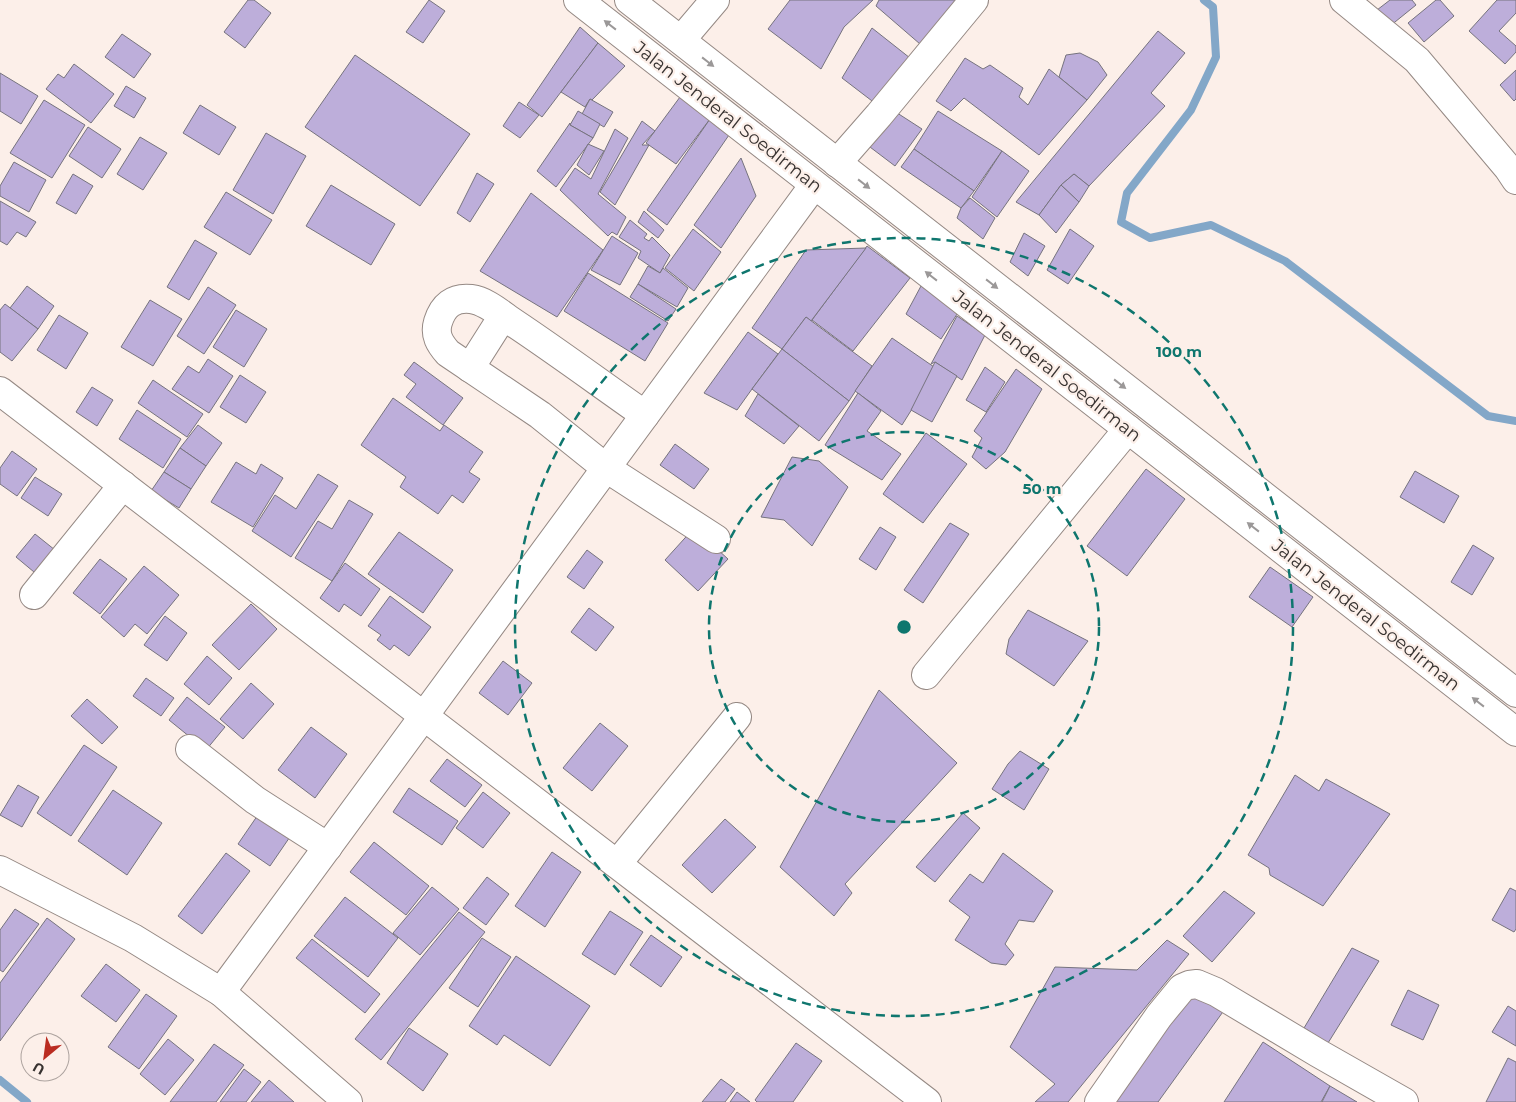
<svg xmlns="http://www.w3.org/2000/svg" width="1516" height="1102" viewBox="0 0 1516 1102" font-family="Montserrat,sans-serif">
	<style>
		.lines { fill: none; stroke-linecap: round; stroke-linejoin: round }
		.stream { stroke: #83a7c8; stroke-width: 8 }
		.building { fill: #bdaeda; stroke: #76737e }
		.minor-casing { stroke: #958984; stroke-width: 30 }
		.major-casing { stroke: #958984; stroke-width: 30 }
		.minor { stroke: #fff; stroke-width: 28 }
		.major { stroke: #fff; stroke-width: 28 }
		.oneway { fill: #9b9898 }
		.ring { fill: none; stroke: #0f766e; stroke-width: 2.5; stroke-dasharray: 9 6 }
		.labels { text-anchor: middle; stroke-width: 4.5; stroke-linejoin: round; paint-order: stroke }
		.street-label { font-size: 18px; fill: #373230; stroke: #fcefe9 }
		.centre { fill: #0f766e; stroke: #fcefe9; stroke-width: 2.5 }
		.ring-label { font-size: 15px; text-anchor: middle; font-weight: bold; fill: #0f766e; stroke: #fcefe9; stroke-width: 4.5; stroke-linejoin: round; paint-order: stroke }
	</style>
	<rect width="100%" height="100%" fill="#fcefe9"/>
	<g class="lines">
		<!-- stream -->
		<g class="stream">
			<polyline points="1204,0 1213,7 1216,57 1191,110 1127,193 1121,222 1150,238 1211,225 1285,261 1488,416 1516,421"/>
			<polyline points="0,1080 27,1102"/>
		</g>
	</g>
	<!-- building -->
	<g class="building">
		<polygon points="248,0 254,0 271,13 245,48 224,32"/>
		<polygon points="429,0 445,11 423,43 406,32"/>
		<polygon points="790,0 873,0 844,27 821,69 768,29"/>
		<polygon points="879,0 957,0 920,44 876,6"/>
		<polygon points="1390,0 1412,0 1416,5 1390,26 1377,10"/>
		<polygon points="1436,0 1440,0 1454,16 1424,42 1408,23"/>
		<polygon points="1497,0 1516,0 1516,13 1499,31 1516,46 1516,52 1505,64 1469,31"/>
		<polygon points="580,27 598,43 542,117 527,105"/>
		<polygon points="872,28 910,58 876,104 842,78"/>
		<polygon points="1158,31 1185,53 1151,93 1165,106 1089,186 1074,174 1061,185 1039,215 1016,202"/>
		<polygon points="122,34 151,54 134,78 105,57"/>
		<polygon points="598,43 625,66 592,100 590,99 585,107 561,92"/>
		<polygon points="1080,53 1098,62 1107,75 1087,100 1059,77 1066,55"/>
		<polygon points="355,55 470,134 420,206 305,127"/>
		<polygon points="965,58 983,69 990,65 1023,88 1019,97 1028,105 1049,69 1087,100 1039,155 964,98 951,111 936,101"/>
		<polygon points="74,64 114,94 91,123 46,89 58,74 64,78"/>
		<polygon points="1516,70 1516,99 1514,101 1500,85"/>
		<polygon points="0,73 38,96 21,124 0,111"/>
		<polygon points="126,86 146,98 134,118 114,106"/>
		<polygon points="680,97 710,119 676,164 646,143"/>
		<polygon points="590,99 613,112 604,127 582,114"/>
		<polygon points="44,100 85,125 52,178 10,153"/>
		<polygon points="519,102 539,115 520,138 503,126"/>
		<polygon points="200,105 236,127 219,155 183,133"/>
		<polygon points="891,109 922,129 895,166 866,144"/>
		<polygon points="578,111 600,124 593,138 570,125"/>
		<polygon points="938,111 1002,151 974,191 914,149"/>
		<polygon points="710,119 729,135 667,225 647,210"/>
		<polygon points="642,121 655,131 642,145 649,145 615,205 600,192"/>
		<polygon points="570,123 570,125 593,138 556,187 537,171"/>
		<polygon points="88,127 121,149 102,178 69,156"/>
		<polygon points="615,129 628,138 598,194 626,217 617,235 612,232 608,236 560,190 575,168 591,179"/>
		<polygon points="266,133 306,156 273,214 233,190"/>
		<polygon points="140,137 167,153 143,190 117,174"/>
		<polygon points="588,144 604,151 589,175 577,165"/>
		<polygon points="914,149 974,191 961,208 901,167"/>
		<polygon points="1002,151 1029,171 997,217 972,197"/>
		<polygon points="741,158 756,196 721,248 694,225"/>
		<polygon points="14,162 46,180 29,212 0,196 0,186"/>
		<polygon points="477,173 494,184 470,222 457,213"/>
		<polygon points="73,174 93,186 76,214 56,203"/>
		<polygon points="1074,174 1089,186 1079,202 1061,185"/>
		<polygon points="331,185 395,224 371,265 306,226"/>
		<polygon points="1061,185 1079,202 1056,233 1039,215"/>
		<polygon points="226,192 272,220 250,255 204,227"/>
		<polygon points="531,193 603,250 557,317 480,271"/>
		<polygon points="970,198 995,218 983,239 957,218 961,208"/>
		<polygon points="0,201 36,222 26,237 17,232 7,245 0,241"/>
		<polygon points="644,211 664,230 658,238 638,222"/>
		<polygon points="630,220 647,234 644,238 649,241 652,237 670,255 660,273 638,258 641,251 619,237"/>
		<polygon points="693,229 721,252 694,291 665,268"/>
		<polygon points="1070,229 1094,246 1068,284 1047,270"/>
		<polygon points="1024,233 1045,246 1028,276 1010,262"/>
		<polygon points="612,236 638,253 620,285 591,270"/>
		<polygon points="195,240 217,253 189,300 167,287"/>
		<polygon points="867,246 910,278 853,351 812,320"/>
		<polygon points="866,248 811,321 806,317 782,349 752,328 806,250"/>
		<polygon points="648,266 660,273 663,268 688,288 677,307 638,284"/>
		<polygon points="588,273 668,323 645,361 564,311"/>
		<polygon points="638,284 676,309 668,321 630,297"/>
		<polygon points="27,286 54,306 38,329 10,308"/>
		<polygon points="921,286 959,311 941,339 906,314"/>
		<polygon points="208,287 236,305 204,354 177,336"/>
		<polygon points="150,300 182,319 153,366 121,347"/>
		<polygon points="5,304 38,329 12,361 0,352 0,310"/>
		<polygon points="236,310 267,329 244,367 213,347"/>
		<polygon points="59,315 88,333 66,369 37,350"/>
		<polygon points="957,316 985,335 962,380 935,362 931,364"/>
		<polygon points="806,317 872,366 849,401 782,349"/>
		<polygon points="748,332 778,354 752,389 737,410 704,393"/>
		<polygon points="892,338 937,369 902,425 855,391"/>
		<polygon points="782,349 849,401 819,441 752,389"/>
		<polygon points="208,359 233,376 209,413 172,389 188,366 199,373"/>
		<polygon points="414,362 463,398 443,425 406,397 416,384 404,375"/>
		<polygon points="935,362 957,376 932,422 911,410"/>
		<polygon points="985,367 1005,382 986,412 966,400"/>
		<polygon points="1016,369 1042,389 1005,452 986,469 972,457 982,438 974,431"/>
		<polygon points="240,375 266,392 246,423 220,407"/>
		<polygon points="153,380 203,414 187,437 138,403"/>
		<polygon points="92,387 113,400 97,426 76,412"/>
		<polygon points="858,393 881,411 867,431 901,454 882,480 825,445"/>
		<polygon points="758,394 799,426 784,444 745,416"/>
		<polygon points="393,398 440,431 444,425 483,452 469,472 480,479 463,503 452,495 438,514 400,487 406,477 361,445"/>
		<polygon points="137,410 181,439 163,468 119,439"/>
		<polygon points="198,425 222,443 206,466 180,448"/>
		<polygon points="926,433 967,464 923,523 883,494"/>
		<polygon points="675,444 709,469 694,489 660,465"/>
		<polygon points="180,448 206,466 191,489 164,472"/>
		<polygon points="12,451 37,469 17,496 0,484 0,468"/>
		<polygon points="792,457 819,461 848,487 812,546 784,520 761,517"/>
		<polygon points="236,462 256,474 261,464 283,478 253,527 211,502"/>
		<polygon points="1146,469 1185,499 1127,576 1087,546"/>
		<polygon points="1415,471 1459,496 1444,523 1400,497"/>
		<polygon points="164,472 191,489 179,508 151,491"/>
		<polygon points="318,474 338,486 291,557 252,531 275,495 296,509"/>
		<polygon points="35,477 62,494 48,516 21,498"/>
		<polygon points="349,500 373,514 332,581 295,558 318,521 332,529"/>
		<polygon points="950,523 969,534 923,603 904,590"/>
		<polygon points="880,527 896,537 876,570 859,559"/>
		<polygon points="694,528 728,559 698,591 665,560"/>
		<polygon points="399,532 453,570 423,613 368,574"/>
		<polygon points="35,534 60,554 40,577 16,557"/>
		<polygon points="1473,545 1494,558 1472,595 1451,582"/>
		<polygon points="587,550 603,562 584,589 567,577"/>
		<polygon points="100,559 127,579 100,614 73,593"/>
		<polygon points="345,563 380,589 361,616 344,604 339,612 320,598"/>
		<polygon points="144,566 179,595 147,634 135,624 124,637 101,617"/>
		<polygon points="1270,567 1313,597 1292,627 1249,597"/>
		<polygon points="390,596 431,627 409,656 394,645 390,650 377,640 381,635 368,626"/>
		<polygon points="251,604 277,629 239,670 212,645"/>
		<polygon points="589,608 614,627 596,651 571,632"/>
		<polygon points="1028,610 1088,641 1054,686 1006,654 1009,639"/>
		<polygon points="165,616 187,633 167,661 144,645"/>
		<polygon points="207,656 232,678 209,705 184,684"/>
		<polygon points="503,661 532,683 508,715 479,693"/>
		<polygon points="146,678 174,698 161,716 133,696"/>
		<polygon points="251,683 274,704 243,739 220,719"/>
		<polygon points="879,690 957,763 845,884 852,893 834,916 780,867"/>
		<polygon points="187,697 225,727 206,750 169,720"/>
		<polygon points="87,699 118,727 102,744 71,716"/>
		<polygon points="600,723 628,746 592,791 563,768"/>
		<polygon points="311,727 347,754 315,798 278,770"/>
		<polygon points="84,745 117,767 71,836 37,813"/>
		<polygon points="1020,751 1049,769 1024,810 992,789 1008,764"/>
		<polygon points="447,759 482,785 465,807 430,781"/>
		<polygon points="1295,775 1319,791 1326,779 1390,814 1323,906 1270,875 1269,868 1248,855"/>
		<polygon points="18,785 39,797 22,827 0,815"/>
		<polygon points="409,788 458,821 442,845 393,812"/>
		<polygon points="113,790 162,823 127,875 78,841"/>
		<polygon points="483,792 510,813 483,848 456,828"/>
		<polygon points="262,809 294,831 270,866 238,844"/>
		<polygon points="963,813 980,828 935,882 916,867"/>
		<polygon points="725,819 756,847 712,893 682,865"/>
		<polygon points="374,842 429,886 406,915 350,872"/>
		<polygon points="552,852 581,872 545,927 515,906"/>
		<polygon points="226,853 250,871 202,934 178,916"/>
		<polygon points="1003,853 1053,891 1034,922 1019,920 1005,944 1014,955 1006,965 991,963 955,940 970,917 949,901 970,874 983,883"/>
		<polygon points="487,877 509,894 486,925 463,908"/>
		<polygon points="432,887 459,909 420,955 393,933"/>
		<polygon points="1510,888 1516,891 1516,929 1514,932 1492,920"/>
		<polygon points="1224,891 1255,913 1212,962 1183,936"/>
		<polygon points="345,897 398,938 368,977 314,936"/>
		<polygon points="15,909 39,924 3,972 0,970 0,930"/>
		<polygon points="610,911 643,932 615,975 582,954"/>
		<polygon points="459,912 485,932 381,1060 355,1039"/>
		<polygon points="47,918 75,939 0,1041 0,983"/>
		<polygon points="651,935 682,957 661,987 630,965"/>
		<polygon points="482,938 511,957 478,1007 449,988"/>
		<polygon points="312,939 380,994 365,1013 296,958"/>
		<polygon points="1167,940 1189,954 1068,1102 1035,1102 1055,1084 1010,1047 1055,967 1137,970"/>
		<polygon points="1352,948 1379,961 1328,1043 1304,1028"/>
		<polygon points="516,956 590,1006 550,1066 504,1035 497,1045 469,1026"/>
		<polygon points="106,964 140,990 116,1022 81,996"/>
		<polygon points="1408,990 1439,1005 1423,1040 1391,1025"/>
		<polygon points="1194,993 1225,1009 1158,1102 1109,1102"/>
		<polygon points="146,994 177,1016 139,1069 108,1047"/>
		<polygon points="1508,1006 1516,1011 1516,1046 1492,1032"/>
		<polygon points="409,1028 448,1054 423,1091 387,1063"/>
		<polygon points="168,1039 194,1060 165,1095 140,1074"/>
		<polygon points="1263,1042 1330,1086 1321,1102 1224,1102"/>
		<polygon points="796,1043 822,1061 793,1102 757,1102 755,1100"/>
		<polygon points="214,1044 244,1065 216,1102 170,1102"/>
		<polygon points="1508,1058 1516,1062 1516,1102 1486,1102"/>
		<polygon points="244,1069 261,1082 246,1102 220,1102"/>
		<polygon points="721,1079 735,1089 725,1102 702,1102"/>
		<polygon points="269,1080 294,1102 251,1102"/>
		<polygon points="1330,1086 1357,1102 1322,1102"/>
		<polygon points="737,1092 750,1102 730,1102"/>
	</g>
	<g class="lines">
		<!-- minor casing -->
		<g class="minor-casing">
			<g id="minor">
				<polyline points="1344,0 1417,60 1508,168 1516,180"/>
				<polyline points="681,40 715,0"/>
				<polyline points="837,163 879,115 974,0"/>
				<polyline points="470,368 503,316"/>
				<polyline points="0,391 927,1102"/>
				<path d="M645,415C602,385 559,353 514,323C502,315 487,301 471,299C453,297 443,306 438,322C434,335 440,344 448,353L540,415L606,468L716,539"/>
				<polyline points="34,595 123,485"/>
				<polyline points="926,675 1128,429"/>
				<polyline points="190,749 255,800 328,847"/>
				<polyline points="617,864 737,717"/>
				<polyline points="0,870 133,938 221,992"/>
				<polyline points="1099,1102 1159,1016 1182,988 1189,985 1197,984 1216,992 1318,1053 1404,1102"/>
			</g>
		</g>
		<!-- major casing -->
		<g class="major-casing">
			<g id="major">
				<polyline points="578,0 1516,732"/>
				<polyline points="629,0 1516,693"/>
				<polyline points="348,1102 221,992 814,185"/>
			</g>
		</g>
		<!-- minor -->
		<use href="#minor" class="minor"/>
		<!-- major -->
		<use href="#major" class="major"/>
	</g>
	<!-- one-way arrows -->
	<defs><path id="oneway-solid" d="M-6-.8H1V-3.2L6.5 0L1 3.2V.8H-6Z" transform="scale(1.25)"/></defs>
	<g class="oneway">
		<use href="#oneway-solid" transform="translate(610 25) rotate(-142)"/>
		<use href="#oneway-solid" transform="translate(708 62) rotate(38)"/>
		<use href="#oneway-solid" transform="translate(864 184) rotate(38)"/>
		<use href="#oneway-solid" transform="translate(931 276) rotate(-142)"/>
		<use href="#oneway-solid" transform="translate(992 284) rotate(38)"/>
		<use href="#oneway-solid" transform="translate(1120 384) rotate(38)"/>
		<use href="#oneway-solid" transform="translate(1253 527) rotate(-142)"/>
		<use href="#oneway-solid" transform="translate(1478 702) rotate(-142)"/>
	</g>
	<!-- distance rings -->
	<g class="ring">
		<circle cx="904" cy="627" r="195"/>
		<circle cx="904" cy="627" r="389"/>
	</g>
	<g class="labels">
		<!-- street labels -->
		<g class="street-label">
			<text transform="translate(728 117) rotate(38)" y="6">Jalan Jenderal Soedirman</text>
			<text transform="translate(1047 366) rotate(38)" y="6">Jalan Jenderal Soedirman</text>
			<text transform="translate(1366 615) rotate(38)" y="6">Jalan Jenderal Soedirman</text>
		</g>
	</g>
	<circle cx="904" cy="627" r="8" class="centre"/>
	<g class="ring-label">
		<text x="1179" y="357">100 m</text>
		<text x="1042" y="494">50 m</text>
	</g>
	<!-- north arrow -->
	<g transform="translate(45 1057) rotate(209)"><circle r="24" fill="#fcefe9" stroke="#ada39f"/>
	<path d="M0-4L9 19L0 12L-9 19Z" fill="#ba2c21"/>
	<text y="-8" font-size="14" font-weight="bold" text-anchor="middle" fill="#373230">U</text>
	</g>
</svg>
